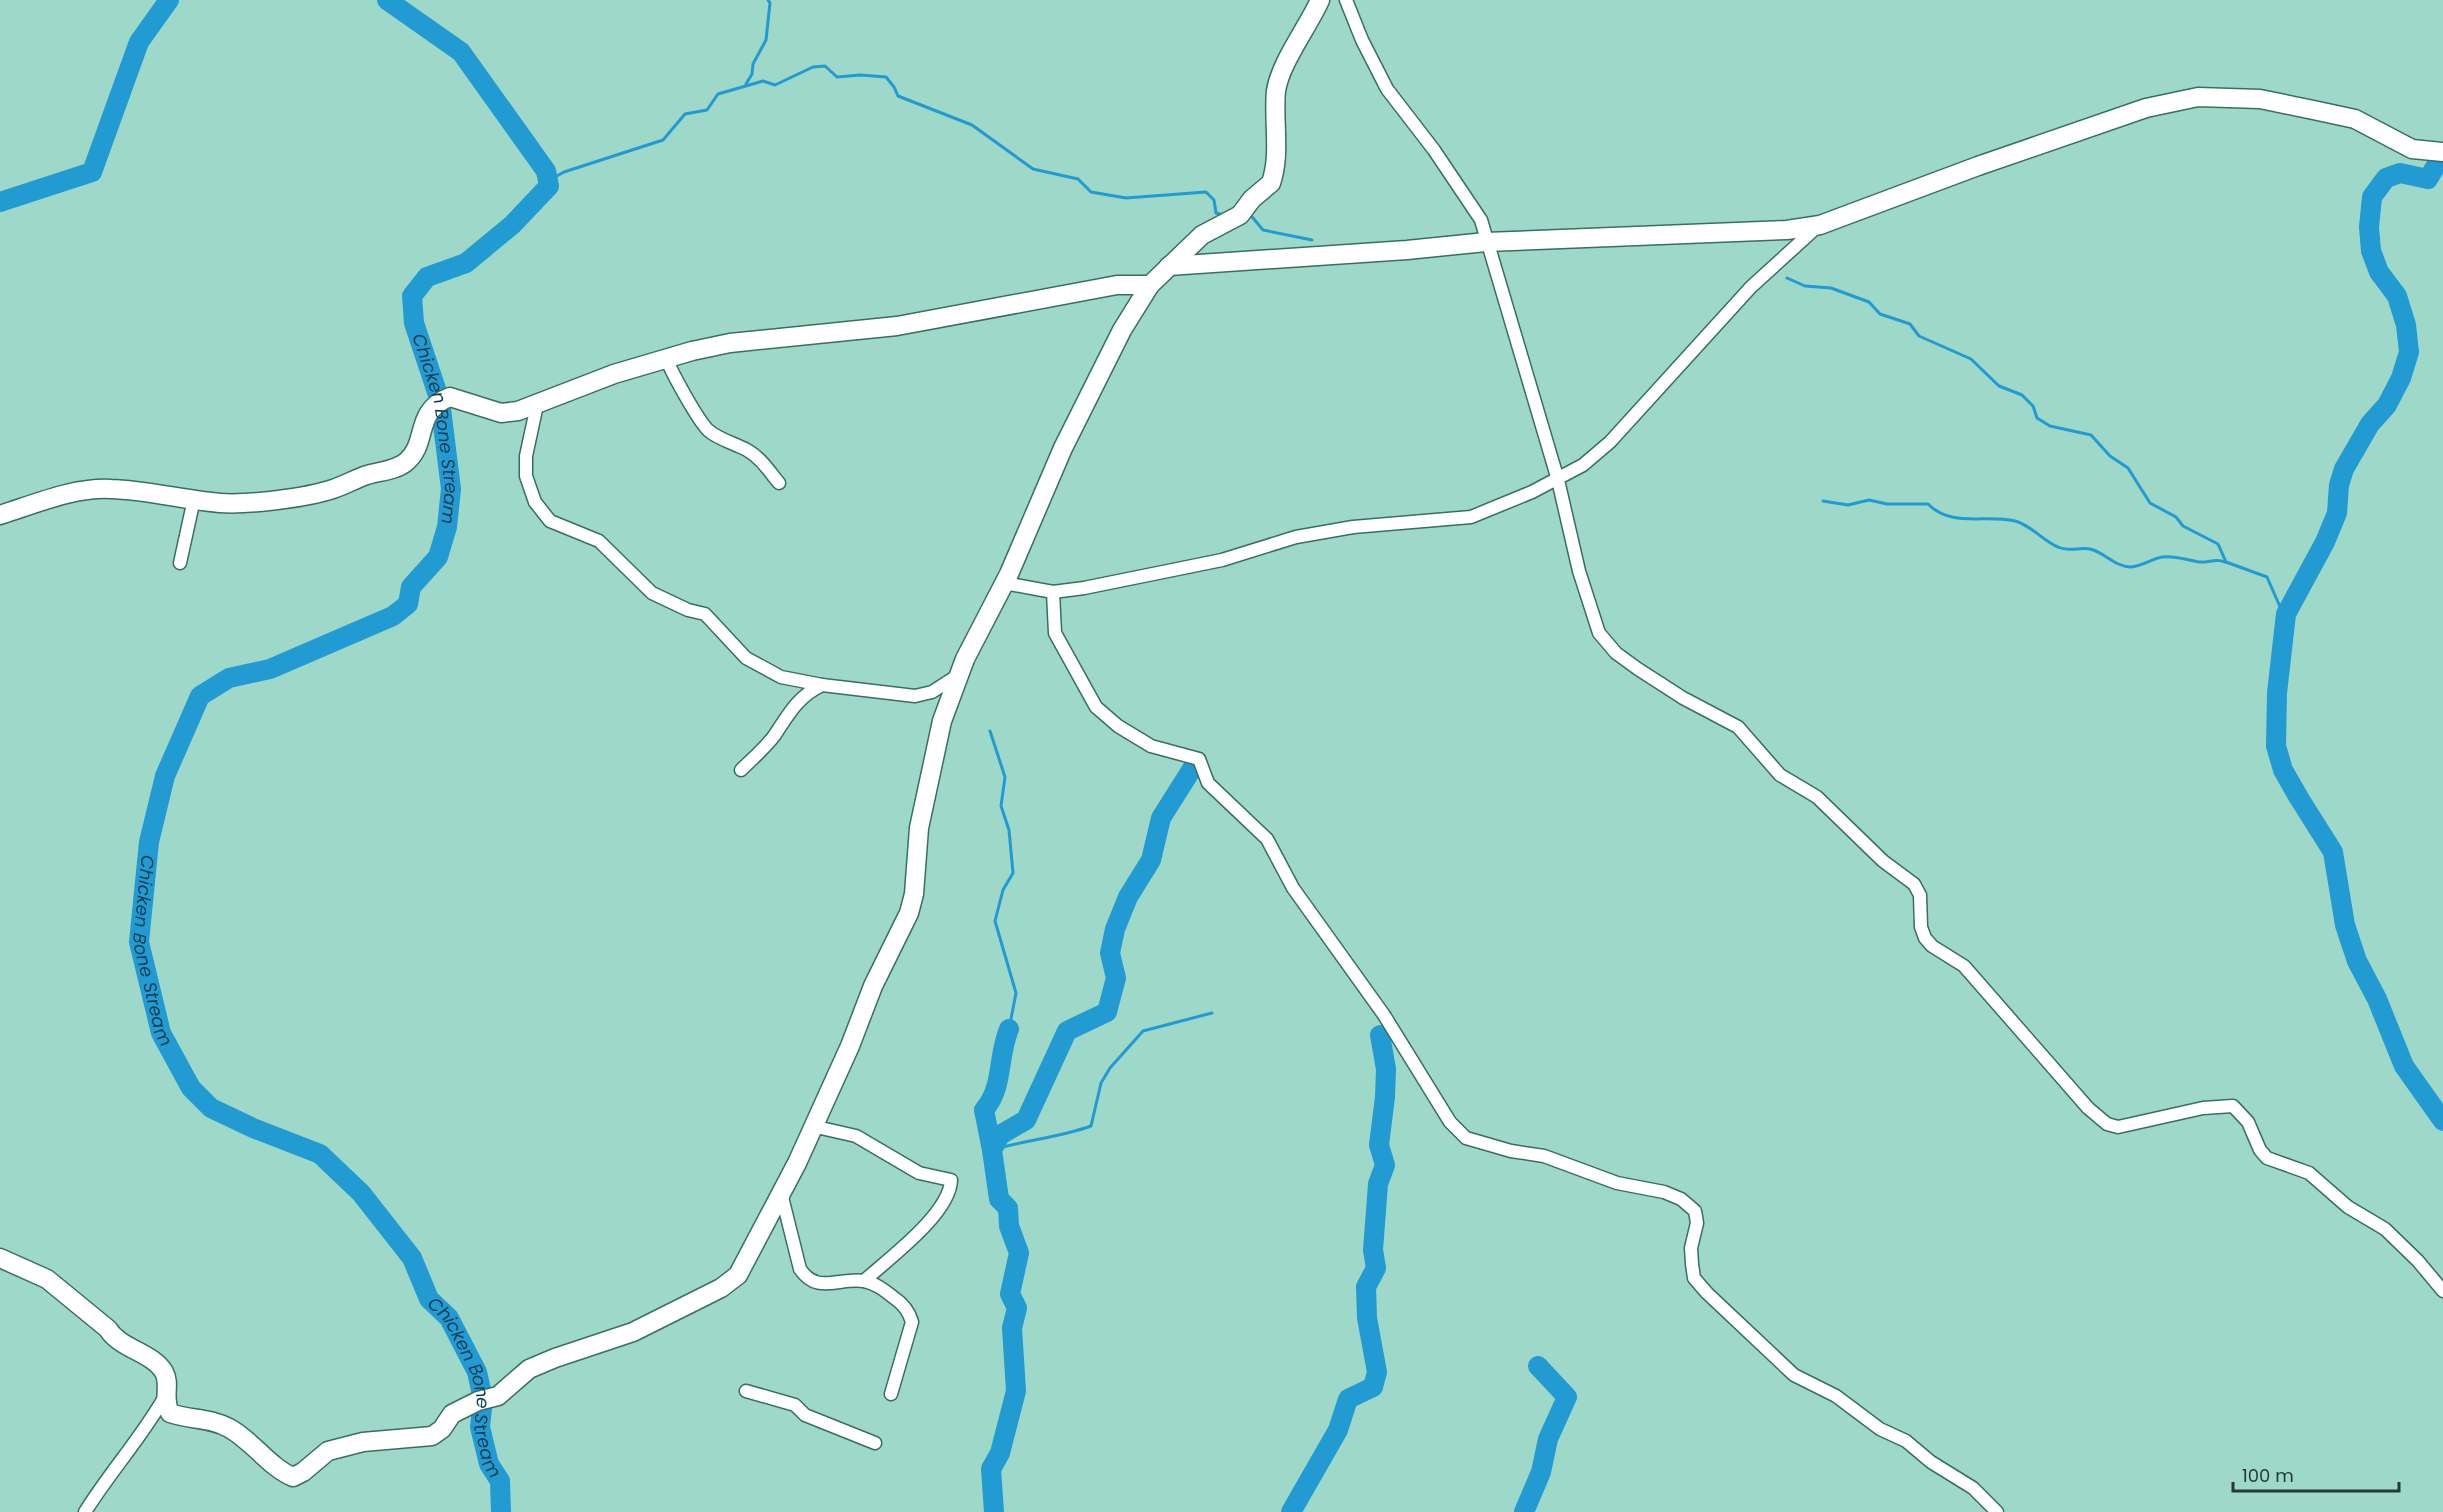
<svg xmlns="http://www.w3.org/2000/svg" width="2443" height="1512" viewBox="0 0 2443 1512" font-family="Poppins,sans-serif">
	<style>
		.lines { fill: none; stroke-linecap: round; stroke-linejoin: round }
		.stream { stroke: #229ad2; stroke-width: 3 }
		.river { stroke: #229ad2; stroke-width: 20 }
		.street-casing { stroke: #376f61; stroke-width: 15 }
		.secondary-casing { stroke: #376f61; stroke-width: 21 }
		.street { stroke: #fff; stroke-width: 12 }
		.secondary { stroke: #fff; stroke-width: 18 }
		.labels { text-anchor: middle; stroke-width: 4.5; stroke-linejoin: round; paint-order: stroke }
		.water-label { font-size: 18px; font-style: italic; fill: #0e3d54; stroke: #9ed8c8 }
	</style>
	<rect width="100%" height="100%" fill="#9ed8c8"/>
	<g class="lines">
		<!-- stream -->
		<g class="stream">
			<polyline points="746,84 752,74 753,64 766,40 770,3 768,0"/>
			<polyline points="549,186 555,177 564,172 663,140 685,114 707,110 718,94 763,81 775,85 813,67 825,66 837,77 860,75 886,77 894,87 898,96 972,125 1033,169 1078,179 1091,192 1126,198 1206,192 1214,200 1216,213 1224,215"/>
			<polyline points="1248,212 1263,230 1312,240"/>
			<polyline points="1787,278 1805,286 1831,288 1869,302 1880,314 1910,324 1919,336 1971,359 1999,386 2022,395 2033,406 2037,418 2050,426 2091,435 2110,456 2128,468 2150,503 2176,517 2183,526 2218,544 2226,562 2267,577 2281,609 2286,614"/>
			<path d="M1823,501L1848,505L1869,500L1887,504H1928C1952,528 1984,514 2015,521C2031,525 2043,541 2058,547C2069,552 2079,547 2090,549C2104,552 2115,567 2131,567C2142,566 2152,559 2162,557C2175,555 2186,560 2199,562C2209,563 2215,558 2225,562"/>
			<polyline points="990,731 1005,777 1001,806 1009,830 1013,873 1003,890 995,921 1016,993 1009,1029"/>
			<path d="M992,1150C1025,1140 1058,1138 1091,1126L1101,1083L1110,1068L1143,1031L1212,1013"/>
		</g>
		<!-- river -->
		<g class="river">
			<path id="s1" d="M387,0L461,52L546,171L549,186L512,225L466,263L427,277L412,296L414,323L440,401L451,489L447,527L438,557L411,587L408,604L393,616L270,669L229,678L200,696L165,776L149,842L139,942L161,1033L191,1088L211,1108L253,1128L320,1154L361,1193L412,1258L429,1299L449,1318L477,1372L483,1399L480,1427L489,1464L500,1481L501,1512"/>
			<polyline points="2443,154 2428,179 2400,173 2386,178 2372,197 2369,227 2371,251 2379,272 2397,296 2406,325 2409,352 2401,378 2387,405 2370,424 2344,469 2339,485 2337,513 2325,542 2286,614 2277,693 2276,746 2283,770 2299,798 2333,852 2345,925 2357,961 2377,999 2404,1066 2443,1121"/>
			<polyline points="0,202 92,172 139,42 169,0"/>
			<path d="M992,1150L984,1110C1004,1087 997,1058 1009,1029"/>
			<polyline points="994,1512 991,1469 1000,1453 1016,1391 1012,1328 1017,1308 1010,1294 1019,1253 1009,1226 1008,1208 999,1199 992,1150 1000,1135 1026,1120 1067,1031 1107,1012 1116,978 1110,953 1115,929 1128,897 1151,860 1161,818 1197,761"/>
			<polyline points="1291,1512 1338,1430 1348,1399 1373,1387 1377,1372 1367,1318 1366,1287 1376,1268 1373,1250 1378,1184 1385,1165 1379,1145 1385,1097 1386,1069 1380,1035"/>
			<polyline points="1524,1512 1541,1472 1548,1439 1567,1397 1538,1366"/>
		</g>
		<!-- street casing -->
		<g class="street-casing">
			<g id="street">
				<polyline points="1346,0 1362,40 1387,89 1434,150 1481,220 1558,480 1579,571 1599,633 1616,653 1638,669 1683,698 1738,727 1780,775 1817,797 1883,861 1914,884 1920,895 1921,927 1925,938 1932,946 1964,966 2088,1108 2107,1124 2118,1127 2203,1108 2233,1106 2248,1122 2260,1150 2267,1158 2309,1173 2348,1207 2385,1229 2418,1261 2443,1291"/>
				<path d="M666,358C672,373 698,421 709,431C720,440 734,443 747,450C761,458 769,471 779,483"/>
				<polyline points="537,405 526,456 526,476 535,502 550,521 599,541 652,593 688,610 705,614 746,658 781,677 822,685 915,696 932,692 960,674"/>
				<polyline points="180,563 194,499"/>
				<polyline points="1004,583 1053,592 1084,588 1222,560 1296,537 1353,527 1471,517 1532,492 1583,465 1610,442 1751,287 1818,226"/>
				<polyline points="1053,592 1055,633 1096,707 1118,726 1151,746 1199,759 1208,783 1267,839 1293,888 1384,1015 1450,1122 1466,1138 1511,1151 1544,1156 1617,1183 1664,1192 1681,1199 1695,1211 1697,1223 1691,1248 1692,1264 1694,1278 1707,1293 1794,1375 1836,1396 1880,1429 1906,1441 1931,1462 1973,1488 1997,1512"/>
				<path d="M741,770C752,759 765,748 774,736C789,714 797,697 822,685"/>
				<path d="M812,1126L856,1136L919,1173L951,1180C950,1214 888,1259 864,1281"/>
				<path d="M781,1193L800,1269C817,1295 839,1277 864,1281C875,1283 884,1290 893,1297C902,1303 909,1311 912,1322L891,1394"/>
				<polyline points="746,1391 795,1405 805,1415 875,1443"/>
				<path d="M85,1512C110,1472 141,1438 164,1398"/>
			</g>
		</g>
		<!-- secondary casing -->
		<g class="secondary-casing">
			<g id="secondary">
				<polyline points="1169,266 1407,250 1486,242 1787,230 1820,225 1978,166 2146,108 2198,97 2260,99 2318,111 2355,119 2412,149 2443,152"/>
				<path d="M0,515C35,504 74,487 111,489C147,490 184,500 220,503C248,505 306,498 333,489C345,485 355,479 367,475C380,471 395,471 406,462C429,443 413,411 450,397L501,413L518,411L614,374L692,351L730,343L897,326L1117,285H1150"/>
				<path d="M0,1258L47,1279L108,1329C120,1349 152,1352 164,1372C171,1385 162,1397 170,1413C189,1420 209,1417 229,1428C253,1441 269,1467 293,1477L303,1472L328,1451L363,1442L432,1436L442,1429L452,1414L478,1401L498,1396L529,1369L555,1358L633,1332L721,1288L738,1275L797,1163L850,1046L873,986L909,913L914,894L919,828L942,721L965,659L1009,574L1063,448L1122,330L1150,285L1202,235L1240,215L1252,199L1271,183C1281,154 1273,121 1276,91C1280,63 1308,27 1320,0"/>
			</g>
		</g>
		<!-- street -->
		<use href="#street" class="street"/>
		<!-- secondary -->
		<use href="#secondary" class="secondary"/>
	</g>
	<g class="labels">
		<!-- water labels -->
		<g class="water-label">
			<text dy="6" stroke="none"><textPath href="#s1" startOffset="567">Chicken Bone Stream</textPath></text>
			<text dy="6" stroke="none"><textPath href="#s1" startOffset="1251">Chicken Bone Stream</textPath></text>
			<text dy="6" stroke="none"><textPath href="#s1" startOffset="1827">Chicken Bone Stream</textPath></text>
		</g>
	</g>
	<!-- scale -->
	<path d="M2233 1482v9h166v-9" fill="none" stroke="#243b35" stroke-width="3"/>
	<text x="2242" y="1482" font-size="18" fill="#243b35" stroke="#9ed8c8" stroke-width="4.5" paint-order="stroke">100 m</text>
</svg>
